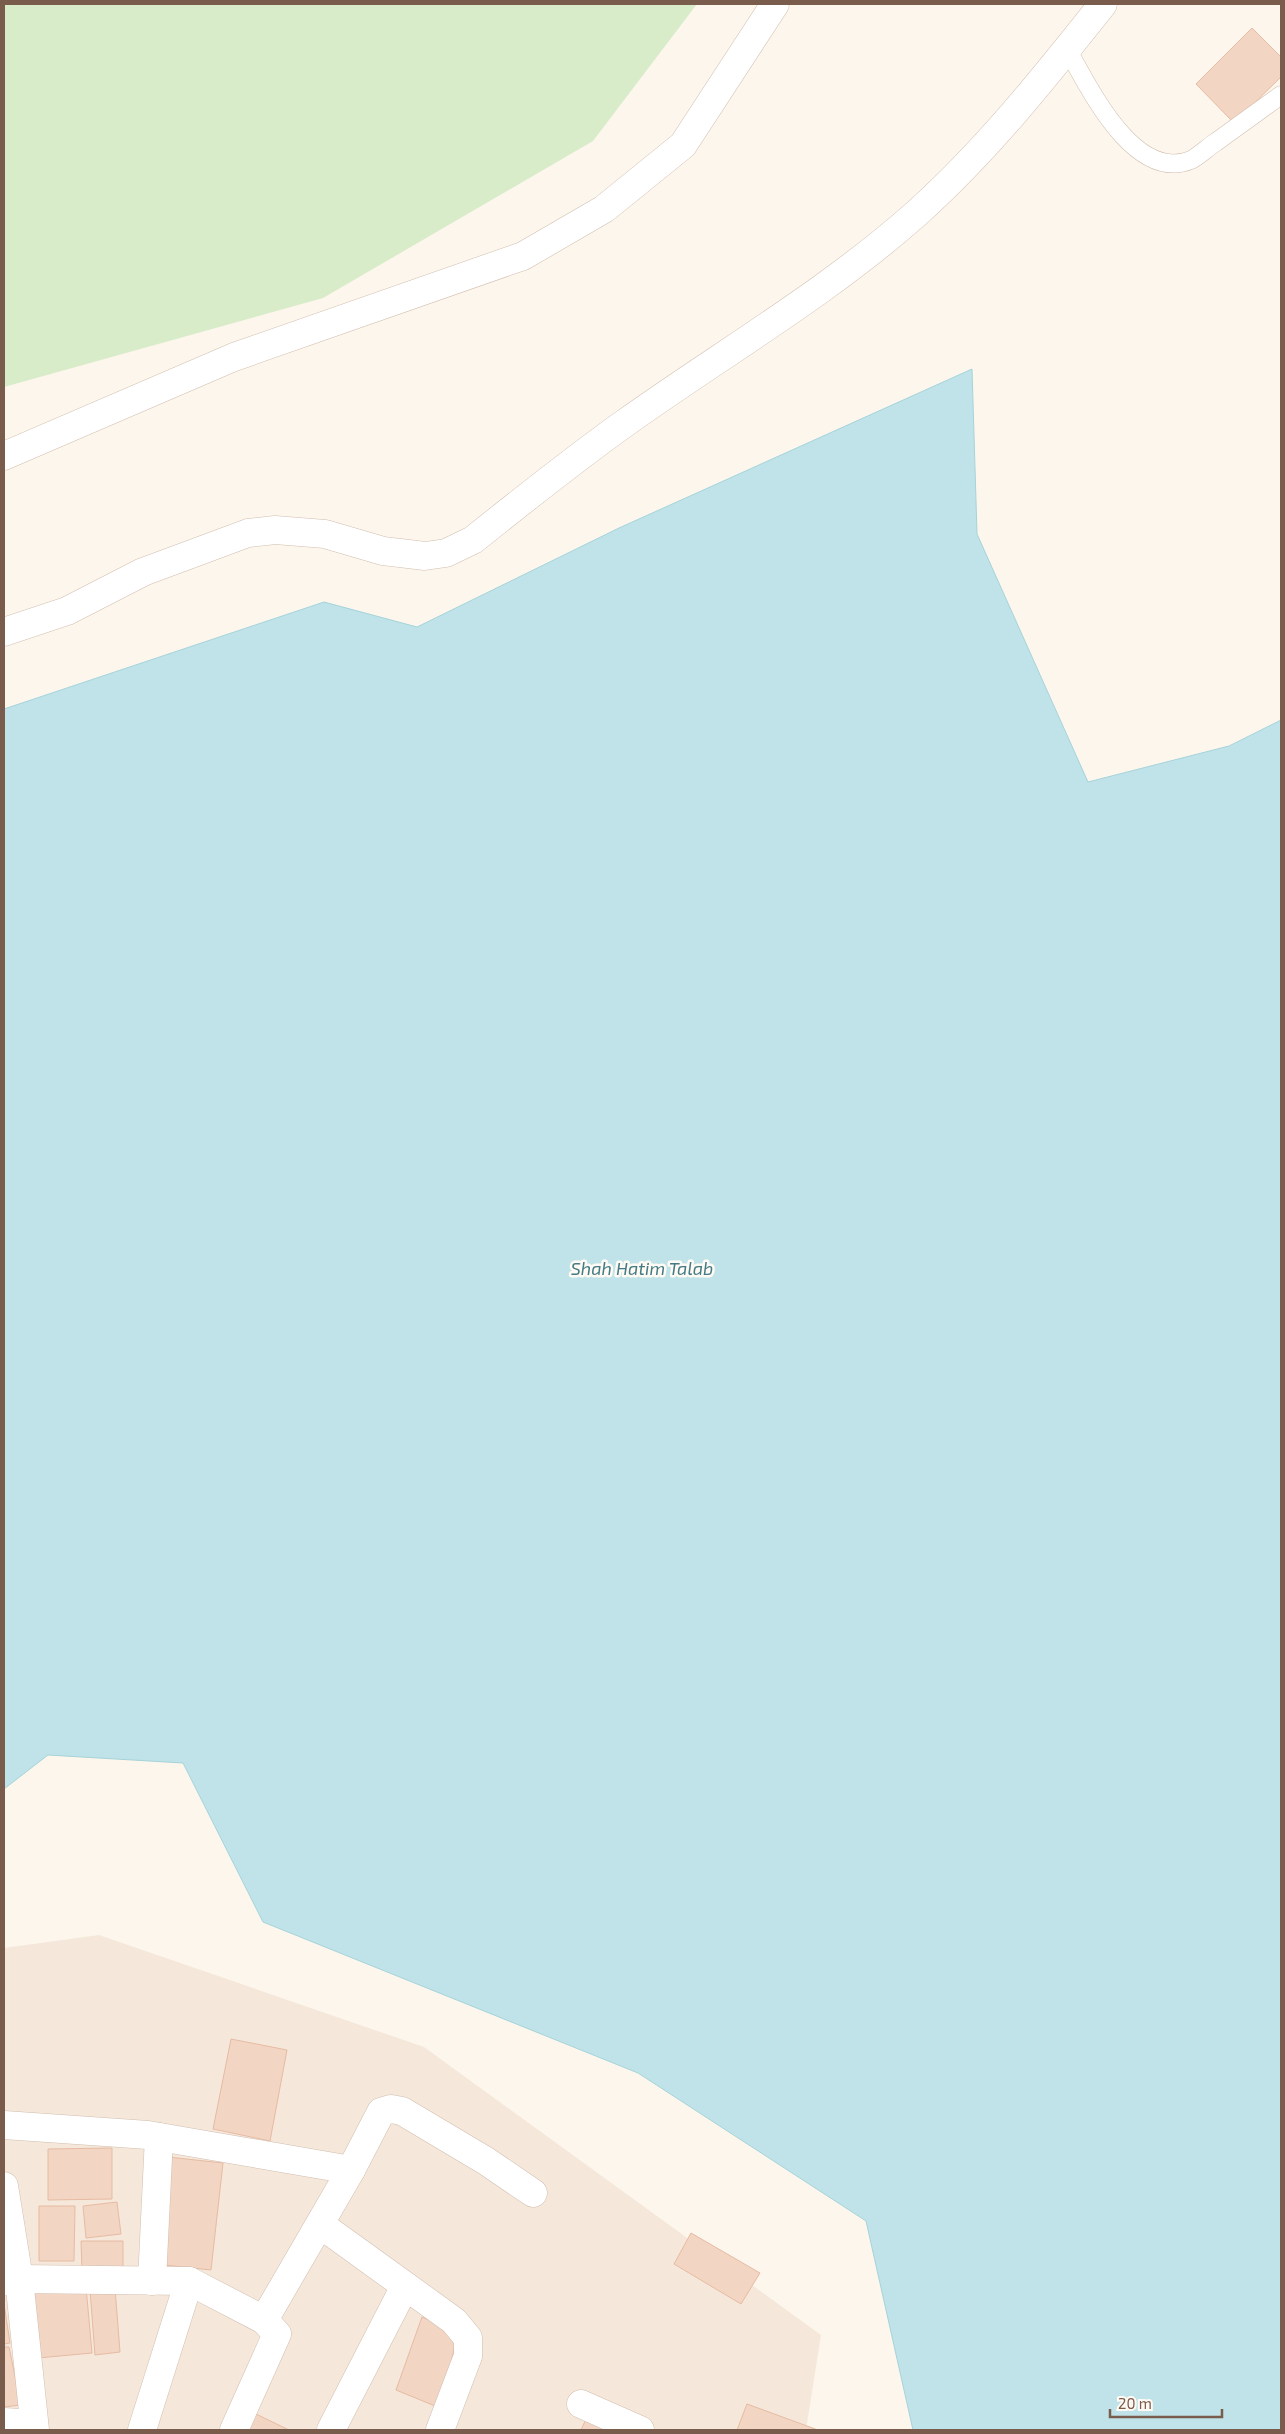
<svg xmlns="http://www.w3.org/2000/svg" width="1285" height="2434" viewBox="0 0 1285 2434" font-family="'Exo 2',sans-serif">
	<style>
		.residential { fill: #f5e8da }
		.green { fill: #d8ecc9 }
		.water { fill: #bfe3e8; stroke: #a5d3da }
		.building { fill: #f3d5c3; stroke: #e6bba3 }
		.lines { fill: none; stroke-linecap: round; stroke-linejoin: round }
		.lane-casing { stroke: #d1beb0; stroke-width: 19 }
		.street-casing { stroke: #d1beb0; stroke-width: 29 }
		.lane { stroke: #fff; stroke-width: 18 }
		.street { stroke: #fff; stroke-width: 28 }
		.labels { text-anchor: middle; stroke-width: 5; stroke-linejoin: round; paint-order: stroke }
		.water-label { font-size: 18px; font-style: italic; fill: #437c86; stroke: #fffaf3 }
	</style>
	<rect width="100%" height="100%" fill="#fdf6ec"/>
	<!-- residential -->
	<polygon class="residential" points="99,1935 424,2047 821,2335 806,2430 4,2430 4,1948"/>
	<!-- green -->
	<polygon class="green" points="4,4 697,4 593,141 323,298 4,387"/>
	<!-- water -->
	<polygon class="water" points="972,369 977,534 1088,782 1229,746 1281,720 1281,2430 913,2430 866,2221 638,2073 263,1922 183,1763 48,1755 4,1789 4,709 324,602 417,627 619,528"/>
	<!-- building -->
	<g class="building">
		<polygon points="1252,28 1281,57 1281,77 1234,123 1196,84"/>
		<polygon points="231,2039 287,2050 270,2141 213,2129"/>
		<polygon points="112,2148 112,2199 48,2200 48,2149"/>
		<polygon points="168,2157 223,2163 211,2270 156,2264"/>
		<polygon points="117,2202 121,2234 86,2238 83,2206"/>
		<polygon points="39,2206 75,2206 74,2261 39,2261"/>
		<polygon points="691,2233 760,2273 741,2304 674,2264"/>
		<polygon points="81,2241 123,2241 123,2270 82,2271"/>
		<polygon points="86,2287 92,2353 38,2358 32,2292"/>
		<polygon points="115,2288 120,2352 95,2355 90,2290"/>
		<polygon points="4,2304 10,2343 4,2344"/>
		<polygon points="422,2317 458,2333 440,2408 396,2390"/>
		<polygon points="4,2347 9,2347 21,2405 4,2407"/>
		<polygon points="747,2404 818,2430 737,2430"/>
		<polygon points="254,2413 289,2430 246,2430"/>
		<polygon points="586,2419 612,2430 581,2430"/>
	</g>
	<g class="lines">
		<!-- lane casing -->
		<g class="lane-casing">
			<path id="lane" d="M1067,49C1089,87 1134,183 1191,160C1199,156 1208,147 1216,142C1238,126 1259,111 1281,95"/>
		</g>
		<!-- street casing -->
		<g class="street-casing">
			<g id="street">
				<polyline points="4,456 234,357 523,256 604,209 683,145 775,4"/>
				<path d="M4,632L67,611L143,572L248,533L275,530L325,534L383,551L425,556L446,553L473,540C523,500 573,460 625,423C723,353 827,293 917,213C987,150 1045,77 1103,4"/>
				<polyline points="4,2125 148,2135 351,2170 264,2320 277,2334 234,2430"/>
				<polyline points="351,2170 381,2112 391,2109 402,2111 486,2161 533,2193"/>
				<polyline points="4,2186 19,2279 35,2430"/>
				<polyline points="321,2225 454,2321 468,2338 468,2356 440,2430"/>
				<polyline points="4,2281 19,2279 189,2281 264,2320"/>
				<polyline points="152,2281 159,2137"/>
				<polyline points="581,2404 640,2430"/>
				<polyline points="4,2422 34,2424"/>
				<polyline points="142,2430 189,2281"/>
				<polyline points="331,2430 405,2286"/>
			</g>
		</g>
		<!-- lane -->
		<use href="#lane" class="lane"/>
		<!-- street -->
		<use href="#street" class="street"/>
	</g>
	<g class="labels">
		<!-- water labels -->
		<g class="water-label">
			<text x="642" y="1275">Shah Hatim Talab</text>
		</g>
	</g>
	<!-- border -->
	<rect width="1285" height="2434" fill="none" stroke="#7a5c4d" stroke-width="10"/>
	<!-- scale -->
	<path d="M1110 2409v8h112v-8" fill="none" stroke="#7a5c4d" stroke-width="2.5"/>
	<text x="1118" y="2409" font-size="15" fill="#7a5c4d" stroke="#fffaf3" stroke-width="4" paint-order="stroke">20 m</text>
</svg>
